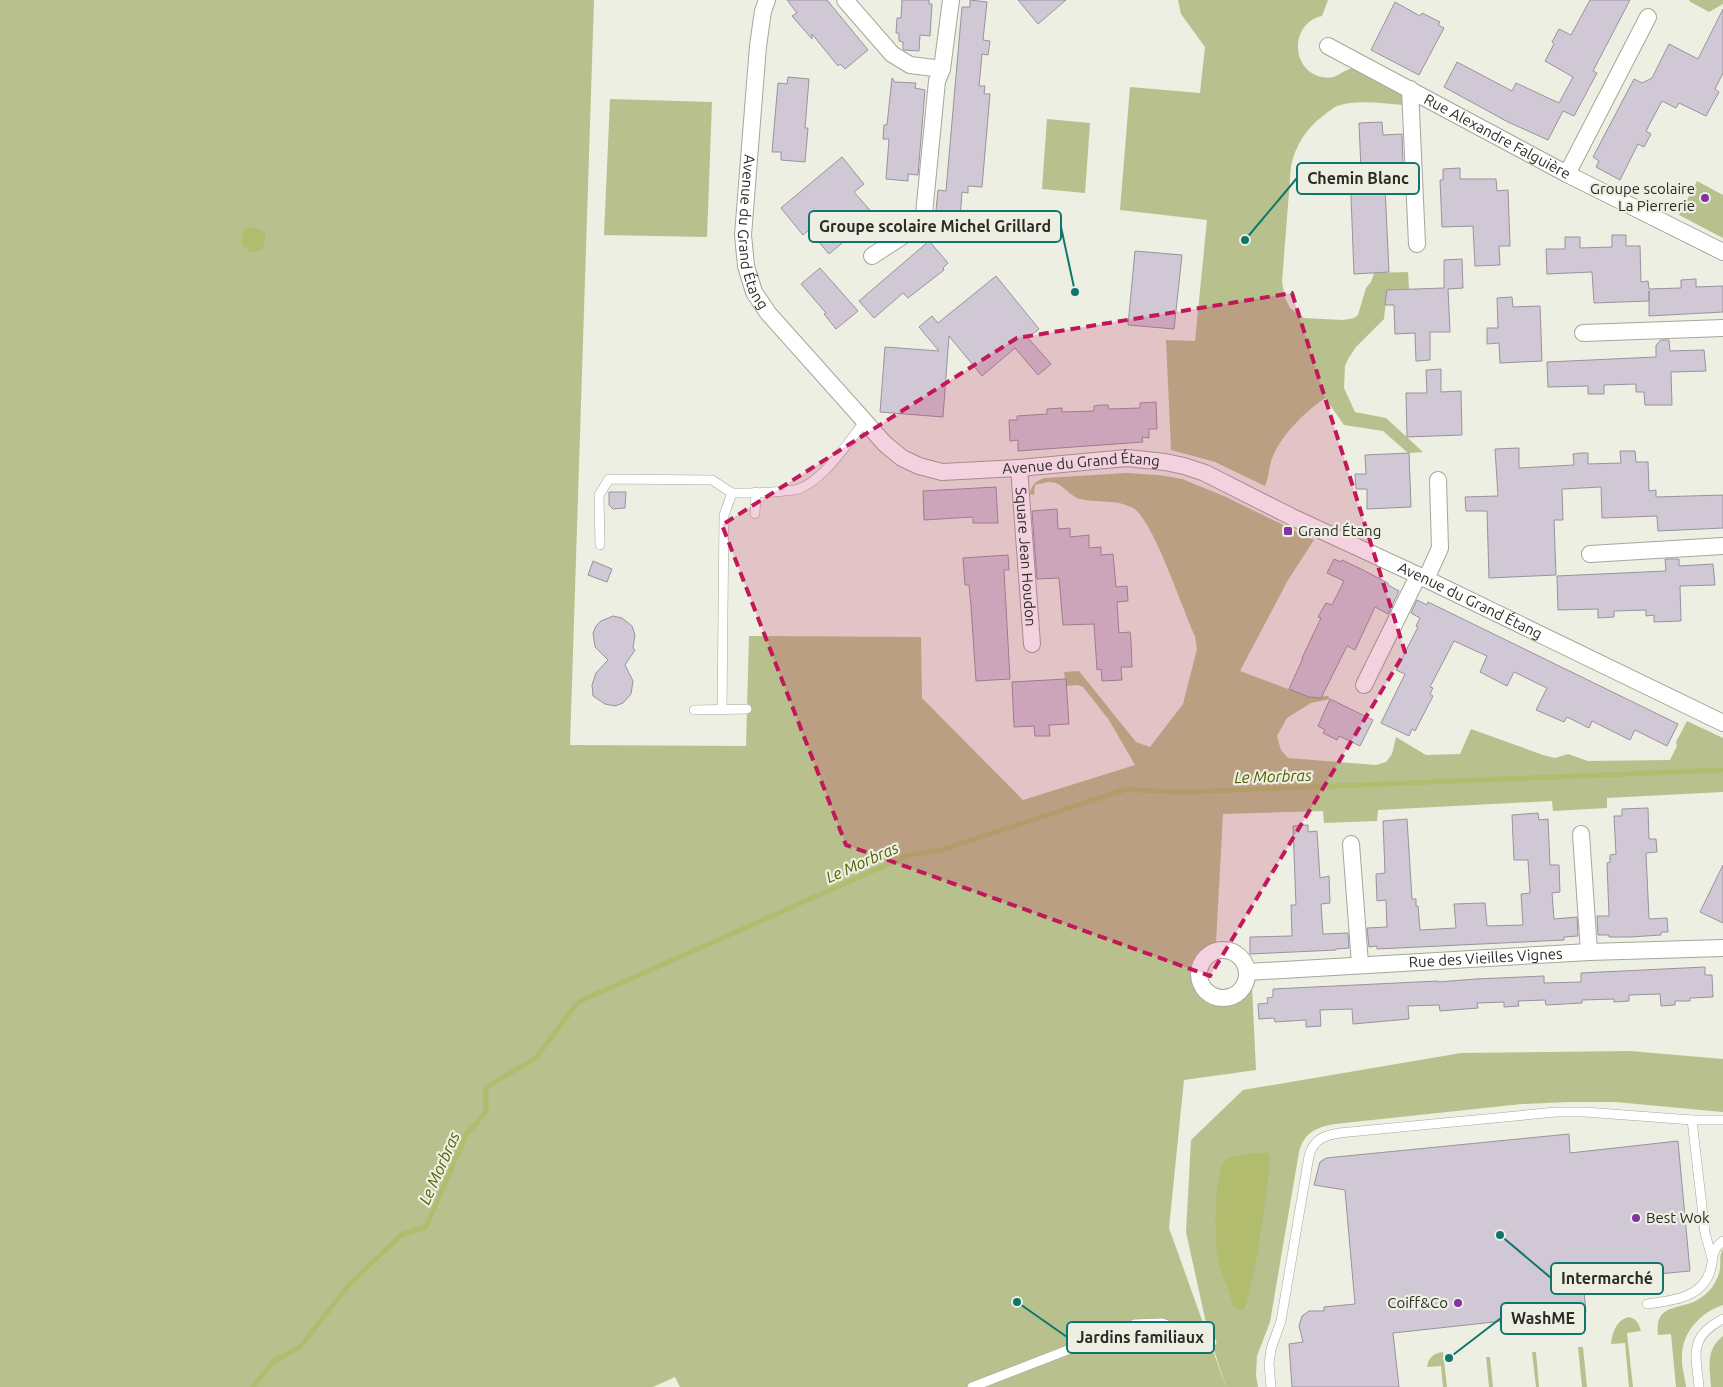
<svg xmlns="http://www.w3.org/2000/svg" width="1723" height="1387" viewBox="0 0 1723 1387" font-family="Ubuntu,sans-serif">
	<style>
		.green { fill: #b8c18e }
		.water { fill: #b1bc6f }
		.lines { fill: none; stroke-linecap: round; stroke-linejoin: round }
		.stream { stroke: #b1bc6f; stroke-width: 5 }
		.building { fill: #d0c8d4; stroke: #9a929e }
		.service-casing { stroke: #a5a79a; stroke-width: 10 }
		.minor-casing { stroke: #a5a79a; stroke-width: 18 }
		.service { stroke: #fff; stroke-width: 9 }
		.minor { stroke: #fff; stroke-width: 16 }
		.marked { fill: #c2185b; fill-opacity: 0.2; stroke: #c2185b; stroke-width: 4; stroke-dasharray: 10 6; stroke-linejoin: round }
		.poi-dot { fill: #8433a2; stroke: #ecefe1; stroke-width: 2 }
		.labels { text-anchor: middle; stroke-width: 4.5; stroke-linejoin: round; paint-order: stroke }
		.street-label { font-size: 15px; fill: #2b2c27; stroke: #ecefe1 }
		.poi-label { font-size: 15px; fill: #2b2c27; stroke: #ecefe1; text-anchor: end }
		.water-label { font-size: 16px; font-style: italic; fill: #555e00; stroke: #ecefe1 }
		.leader { fill: none; stroke: #0f766e; stroke-width: 2 }
		.callout-dot { fill: #0f766e; stroke: #ecefe1; stroke-width: 2 }
		.callout { fill: #ecefe1; stroke: #0f766e; stroke-width: 2 }
		.callout-label { font-size: 16px; text-anchor: middle; font-weight: bold; fill: #2b2c27 }
	</style>
	<rect width="100%" height="100%" fill="#ecefe1"/>
	<!-- green -->
	<g class="green">
		<path d="M0,0H594L570,745L746,746L749,636L921,637L922,698L1023,800L1135,765L1109,720L1083,687L1078,685L1066,686L1064,672L1079,671L1136,742L1150,747L1183,704L1197,649L1195,636C1183,611 1153,519 1133,508C1116,499 1098,503 1080,499C1069,496 1062,482 1050,482C1046,482 1040,484 1035,485L1034,495L1030,494C1031,485 1036,481 1044,478L1127,473L1159,475L1182,479L1224,496L1314,540L1288,580L1240,671L1310,697L1328,696L1330,699L1311,703L1287,718L1277,736L1281,750L1288,758L1376,765L1386,762L1392,754L1396,737L1426,755L1460,754L1471,729L1543,755L1555,758L1568,754L1588,761L1670,760L1677,746L1676,742L1687,721L1723,738V792L1607,798V808L1553,811L1552,801L1378,810L1377,821L1324,823L1323,811L1223,814L1216,943C1172,953 1190,1018 1232,1004C1242,1001 1247,996 1252,987L1256,1070L1184,1080L1169,1228L1226,1387H680L675,1377L653,1387H0Z"/>
		<path d="M1178,0H1328L1322,16C1291,22 1289,70 1322,77C1337,81 1342,69 1354,68L1399,91L1403,96L1404,105C1383,104 1358,99 1337,106C1333,108 1328,112 1324,115C1306,129 1296,144 1291,166L1282,282L1285,298L1290,308L1304,318L1343,320L1354,318L1358,315L1366,288L1371,282L1374,273L1408,272L1409,289L1387,290L1384,319L1356,347L1348,359L1345,366L1344,388L1355,412L1386,418L1423,452L1408,453L1383,431L1344,425L1325,398C1305,412 1283,433 1273,456C1269,465 1269,477 1265,486L1215,462L1171,450L1166,340L1195,341L1207,220L1120,210L1130,87L1200,93L1205,47L1181,14Z"/>
		<polygon points="1690,0 1723,0 1723,4 1709,12 1689,1"/>
		<polygon points="610,99 712,102 707,237 604,235"/>
		<polygon points="1047,119 1090,123 1085,193 1042,189"/>
		<polygon points="1697,181 1723,195 1723,238 1679,215"/>
		<path d="M1630,1051L1723,1059V1112L1615,1102H1568L1522,1104L1335,1124C1316,1127 1304,1133 1299,1152L1270,1322L1257,1356L1256,1375L1258,1387H1226L1208,1332L1186,1232L1191,1140L1243,1090L1461,1053Z"/>
		<path d="M1723,1249V1305C1701,1312 1682,1332 1682,1356C1681,1366 1685,1377 1686,1387H1676L1671,1334L1658,1335C1654,1300 1683,1312 1702,1297C1711,1291 1719,1279 1720,1268C1721,1261 1719,1255 1723,1249Z"/>
		<path d="M1629,1317C1637,1319 1639,1324 1641,1331L1627,1333L1633,1387H1629L1625,1343L1611,1344C1613,1332 1616,1320 1629,1317Z"/>
		<path d="M1723,1336V1387H1711C1710,1367 1705,1350 1723,1336Z"/>
		<polygon points="1578,1347 1583,1347 1587,1387 1582,1387"/>
		<path d="M1443,1352L1447,1387H1443L1441,1366L1427,1367C1428,1358 1434,1353 1443,1352Z"/>
		<polygon points="1532,1352 1536,1352 1539,1387 1536,1387"/>
		<polygon points="1486,1357 1490,1357 1493,1387 1489,1387"/>
	</g>
	<!-- water -->
	<g class="water">
		<path d="M249,227C266,229 269,233 262,250L250,252L241,244L242,233Z"/>
		<path d="M1265,1152L1269,1154L1271,1158L1258,1253L1245,1308L1242,1310H1238L1233,1305C1229,1290 1222,1275 1218,1260C1214,1244 1214,1173 1224,1161C1230,1154 1255,1154 1265,1152Z"/>
	</g>
	<g class="lines">
		<!-- stream -->
		<polyline class="stream" points="253,1387 274,1361 300,1347 349,1285 401,1235 426,1227 466,1135 486,1112 486,1087 536,1058 578,1002 909,855 941,850 1127,789 1150,791 1189,792 1723,770"/>
	</g>
	<!-- building -->
	<g class="building">
		<polygon points="787,0 827,0 868,50 845,69 840,64 838,66 812,34 812,39 792,16 797,13"/>
		<polygon points="902,0 929,0 929,4 932,4 930,36 920,35 919,51 904,50 903,49 903,42 899,41 899,33 896,33 897,18 901,18"/>
		<polygon points="970,0 987,2 983,40 990,41 988,55 982,54 979,86 985,86 984,94 990,94 982,187 968,186 968,193 962,192 959,232 934,230 938,190 946,191 962,7 970,7"/>
		<polygon points="1018,0 1066,0 1038,24"/>
		<polygon points="1590,0 1630,0 1593,71 1597,73 1574,116 1563,111 1548,140 1508,122 1444,87 1457,62 1512,91 1516,83 1559,103 1573,77 1545,61 1554,44 1552,42 1559,29 1571,35"/>
		<polygon points="1395,2 1420,16 1422,13 1440,22 1438,25 1444,28 1419,75 1371,50"/>
		<polygon points="1723,9 1723,73 1715,89 1719,92 1706,116 1679,103 1676,108 1662,101 1646,131 1651,134 1644,147 1638,144 1620,180 1596,167 1599,161 1593,157 1634,79 1642,83 1652,78 1669,44 1698,59"/>
		<polygon points="788,77 809,79 805,128 808,128 805,162 781,160 781,152 772,152 778,83 787,84"/>
		<polygon points="892,78 895,82 916,83 915,88 925,90 918,175 908,174 908,181 886,179 889,139 883,139 884,125 887,125"/>
		<polygon points="1382,122 1383,135 1402,134 1403,165 1384,165 1389,272 1354,274 1350,171 1361,170 1359,123"/>
		<polygon points="842,157 864,184 854,192 875,216 829,254 809,230 803,235 781,208"/>
		<polygon points="1460,168 1460,179 1496,179 1497,191 1508,190 1510,246 1499,246 1500,265 1475,266 1473,226 1442,227 1440,180 1443,180 1443,169"/>
		<polygon points="1612,235 1626,235 1626,246 1640,246 1641,282 1648,281 1649,289 1681,288 1681,280 1696,279 1696,287 1723,286 1723,312 1649,316 1649,291 1649,301 1594,303 1592,272 1547,274 1546,249 1565,249 1565,237 1580,237 1580,248 1612,247"/>
		<polygon points="929,241 948,263 943,268 944,270 908,298 903,293 874,318 859,301"/>
		<polygon points="1135,251 1182,255 1174,329 1128,325"/>
		<polygon points="1462,259 1463,288 1448,289 1450,332 1430,332 1430,360 1416,361 1415,333 1395,334 1394,305 1385,305 1387,290 1444,288 1444,260"/>
		<polygon points="820,268 858,311 836,329 824,314 826,313 801,284"/>
		<polygon points="996,276 1039,329 1028,338 1051,364 1038,375 1015,348 982,376 949,336 943,417 880,412 885,347 939,351 919,327 932,316 938,323"/>
		<polygon points="1512,297 1513,307 1540,306 1542,361 1500,363 1499,343 1487,344 1487,328 1498,328 1497,298"/>
		<polygon points="1661,340 1669,340 1670,351 1704,350 1706,371 1671,372 1672,405 1645,405 1644,392 1636,392 1636,384 1604,385 1604,394 1588,394 1588,386 1548,387 1547,362 1656,357 1656,345"/>
		<polygon points="1441,369 1441,392 1461,391 1462,435 1407,437 1406,393 1427,393 1426,370"/>
		<polygon points="1156,402 1157,429 1149,429 1149,438 1142,437 1143,442 1018,451 1018,440 1010,441 1009,420 1017,420 1017,416 1047,414 1047,409 1062,408 1062,412 1094,411 1094,406 1101,405 1108,405 1109,409 1140,408 1140,403"/>
		<polygon points="1519,448 1519,468 1574,465 1573,454 1581,453 1588,453 1588,464 1621,463 1620,451 1635,451 1636,462 1648,462 1649,491 1656,490 1656,497 1723,495 1723,528 1658,531 1657,516 1602,518 1601,487 1562,489 1563,520 1554,520 1556,575 1489,578 1487,511 1466,511 1465,497 1498,496 1495,449"/>
		<polygon points="1409,453 1411,507 1367,509 1367,489 1356,489 1355,474 1366,474 1365,455"/>
		<polygon points="996,487 998,523 973,523 973,517 924,520 923,491"/>
		<polygon points="609,492 626,492 625,508 613,509 609,505"/>
		<polygon points="1057,509 1058,529 1070,528 1070,537 1089,535 1089,548 1101,547 1101,555 1113,554 1116,587 1127,586 1128,601 1117,602 1119,633 1130,632 1131,640 1132,667 1121,667 1122,680 1102,681 1101,669 1097,670 1094,624 1063,625 1059,578 1037,579 1032,511"/>
		<polygon points="1008,555 1009,570 1004,570 1010,679 976,681 971,606 969,585 965,585 963,558"/>
		<polygon points="1334,559 1341,562 1342,560 1361,569 1388,583 1388,585 1399,591 1388,614 1375,607 1355,650 1347,646 1321,698 1309,697 1289,689 1303,658 1302,658 1321,618 1318,617 1326,603 1332,605 1344,581 1327,573"/>
		<polygon points="1665,559 1679,559 1679,566 1713,564 1715,585 1680,586 1681,621 1654,622 1654,615 1646,616 1646,610 1614,611 1614,617 1598,618 1598,609 1558,610 1557,576 1666,571"/>
		<polygon points="593,561 612,569 607,582 588,575"/>
		<polygon points="1417,600 1427,605 1428,602 1678,724 1667,746 1635,730 1630,740 1592,721 1589,728 1567,717 1564,722 1536,710 1547,688 1514,672 1507,686 1480,672 1487,656 1454,641 1430,687 1433,688 1430,694 1433,696 1415,731 1412,729 1409,736 1381,723 1405,674 1396,670 1418,627 1416,626 1420,618 1411,613"/>
		<polygon points="613,616 622,618 632,626 635,635 633,648 635,650 625,665 633,681 631,694 623,703 615,706 605,704 593,696 592,685 596,673 608,660 595,647 593,633 596,626 601,621"/>
		<polygon points="1066,679 1069,724 1049,725 1050,736 1035,736 1034,726 1014,727 1012,682"/>
		<polygon points="1330,699 1373,720 1360,746 1339,736 1337,740 1323,733 1325,730 1318,726"/>
		<polygon points="1648,808 1649,839 1656,839 1657,852 1646,853 1649,919 1667,918 1668,932 1661,932 1661,935 1630,937 1609,937 1609,935 1598,935 1597,916 1609,916 1607,863 1610,862 1610,855 1616,854 1614,816 1622,816 1622,809"/>
		<polygon points="1538,813 1539,820 1548,819 1550,865 1559,865 1560,892 1552,893 1554,919 1577,917 1578,936 1564,937 1564,940 1377,949 1377,946 1369,947 1367,928 1387,927 1386,900 1377,901 1376,874 1385,873 1383,821 1407,819 1412,899 1416,899 1416,906 1418,906 1420,930 1456,928 1454,904 1485,903 1487,926 1523,925 1521,894 1530,893 1528,860 1514,860 1512,815"/>
		<polygon points="1308,825 1308,832 1317,831 1320,878 1329,876 1330,903 1321,904 1323,934 1348,933 1349,948 1336,949 1336,950 1250,954 1250,937 1292,936 1291,905 1296,905 1293,826"/>
		<polygon points="1723,865 1723,923 1700,912"/>
		<polygon points="1705,967 1705,975 1712,975 1713,997 1690,998 1690,1001 1675,1001 1675,1005 1661,1006 1660,994 1629,995 1629,1001 1614,1002 1614,999 1582,1000 1582,1003 1546,1005 1545,1000 1518,1001 1519,1006 1504,1007 1504,1002 1477,1003 1478,1008 1440,1011 1439,1005 1408,1006 1409,1019 1353,1024 1352,1009 1320,1010 1321,1026 1306,1027 1306,1020 1275,1022 1274,1018 1259,1019 1258,1004 1268,1003 1267,998 1273,997 1273,989 1438,981 1438,982 1476,979 1544,976 1544,983 1581,982 1581,973"/>
		<polygon points="1569,1134 1570,1153 1678,1141 1690,1271 1583,1281 1586,1312 1393,1333 1399,1387 1292,1387 1289,1344 1303,1342 1299,1326 1302,1316 1309,1311 1324,1311 1324,1307 1355,1304 1345,1190 1314,1185 1320,1162 1326,1158"/>
	</g>
	<g class="lines">
		<!-- service casing -->
		<g class="service-casing">
			<g id="service">
				<polyline points="755,514 756,492"/>
				<polyline points="600,545 599,495 609,479 712,480 732,493"/>
				<polyline points="694,710 747,709"/>
				<path d="M722,710L724,515L732,493C752,493 774,493 794,490C821,485 848,442 865,421"/>
				<polyline points="1712,1258 1705,1233 1692,1120 1723,1120"/>
				<path d="M1647,1304C1672,1301 1704,1298 1711,1268C1714,1255 1711,1251 1723,1241"/>
				<polyline points="972,1387 1135,1324 1162,1323 1212,1342"/>
				<path d="M1271,1387L1269,1364L1271,1349L1281,1321L1309,1156C1314,1139 1323,1136 1339,1133L1556,1112H1585L1692,1120"/>
				<path d="M1699,1387C1696,1354 1688,1337 1723,1319"/>
			</g>
		</g>
		<!-- minor casing -->
		<g class="minor-casing">
			<g id="minor">
				<path id="s1" d="M767,0L763,11L758,46L743,235L746,266L754,292L768,313L885,444L902,458L919,466L942,472L1019,468L1127,458L1165,462L1184,466L1205,473L1292,517L1426,579L1723,723"/>
				<polyline points="845,0 892,54 910,65 942,69"/>
				<path id="s2" d="M1328,46L1567,174L1723,252"/>
				<polyline points="1410,89 1417,244"/>
				<polyline points="1567,174 1648,17"/>
				<polyline points="872,256 918,226 924,214 937,81 942,69 951,0"/>
				<polyline points="1583,333 1723,328"/>
				<path id="s3" d="M1019,468L1032,644"/>
				<polyline points="1590,554 1723,546"/>
				<polyline points="1426,579 1440,548 1438,480"/>
				<polyline points="1364,685 1418,576"/>
				<polyline points="1581,834 1589,952"/>
				<polyline points="1351,844 1360,964"/>
				<circle cx="1223" cy="974" r="24"/>
				<path id="s4" d="M1247,972L1589,952L1723,948"/>
			</g>
		</g>
		<!-- service -->
		<use href="#service" class="service"/>
		<!-- minor -->
		<use href="#minor" class="minor"/>
	</g>
	<!-- marked area -->
	<path class="marked" d="M1292,293L1405,652L1210,976L846,845L722,525L1017,338Z"/>
	<!-- markers -->
	<g class="poi-dot">
		<circle cx="1705" cy="198" r="5"/>
		<rect x="1283" y="526" width="10" height="10" rx="2.5"/>
		<circle cx="1636" cy="1218" r="5"/>
		<circle cx="1458" cy="1303" r="5"/>
	</g>
	<g class="labels">
		<!-- street labels -->
		<g class="street-label">
			<text dy="5" stroke="none"><textPath href="#s2" startOffset="192">Rue Alexandre Falguière</textPath></text>
			<text dy="5" stroke="none"><textPath href="#s1" startOffset="235">Avenue du Grand Étang</textPath></text>
			<text dy="5" stroke="none"><textPath href="#s1" startOffset="700">Avenue du Grand Étang</textPath></text>
			<text dy="5" stroke="none"><textPath href="#s3" startOffset="89">Square Jean Houdon</textPath></text>
			<text dy="5" stroke="none"><textPath href="#s1" startOffset="1120">Avenue du Grand Étang</textPath></text>
			<text dy="5" stroke="none"><textPath href="#s4" startOffset="239">Rue des Vieilles Vignes</textPath></text>
		</g>
		<!-- poi labels -->
		<g class="poi-label">
			<text x="1695" y="194">Groupe scolaire<tspan x="1695" dy="17">La Pierrerie</tspan></text>
			<text x="1298" y="536" text-anchor="start">Grand Étang</text>
			<text x="1646" y="1223" text-anchor="start">Best Wok</text>
			<text x="1448" y="1308">Coiff&amp;Co</text>
		</g>
		<!-- water labels -->
		<g class="water-label">
			<text transform="translate(1273 776) rotate(-2)" y="6">Le Morbras</text>
			<text transform="translate(862 862) rotate(-24)" y="6">Le Morbras</text>
			<text transform="translate(439 1168) rotate(-66)" y="6">Le Morbras</text>
		</g>
	</g>
	<!-- callouts -->
	<path class="leader" d="M1245 240L1297 178M1075 292L1061 227M1500 1235L1551 1278M1449 1358L1501 1318M1017 1302L1067 1337"/>
	<g class="callout-dot">
		<circle cx="1245" cy="240" r="5"/>
		<circle cx="1075" cy="292" r="5"/>
		<circle cx="1500" cy="1235" r="5"/>
		<circle cx="1449" cy="1358" r="5"/>
		<circle cx="1017" cy="1302" r="5"/>
	</g>
	<g class="callout">
		<rect x="1297" y="163" width="122" height="31" rx="5"/>
		<rect x="809" y="211" width="252" height="31" rx="5"/>
		<rect x="1551" y="1263" width="112" height="31" rx="5"/>
		<rect x="1501" y="1303" width="84" height="31" rx="5"/>
		<rect x="1067" y="1322" width="147" height="31" rx="5"/>
	</g>
	<g class="callout-label">
		<text x="1358" y="184">Chemin Blanc</text>
		<text x="935" y="232">Groupe scolaire Michel Grillard</text>
		<text x="1607" y="1284">Intermarché</text>
		<text x="1543" y="1324">WashME</text>
		<text x="1140" y="1343">Jardins familiaux</text>
	</g>
</svg>
